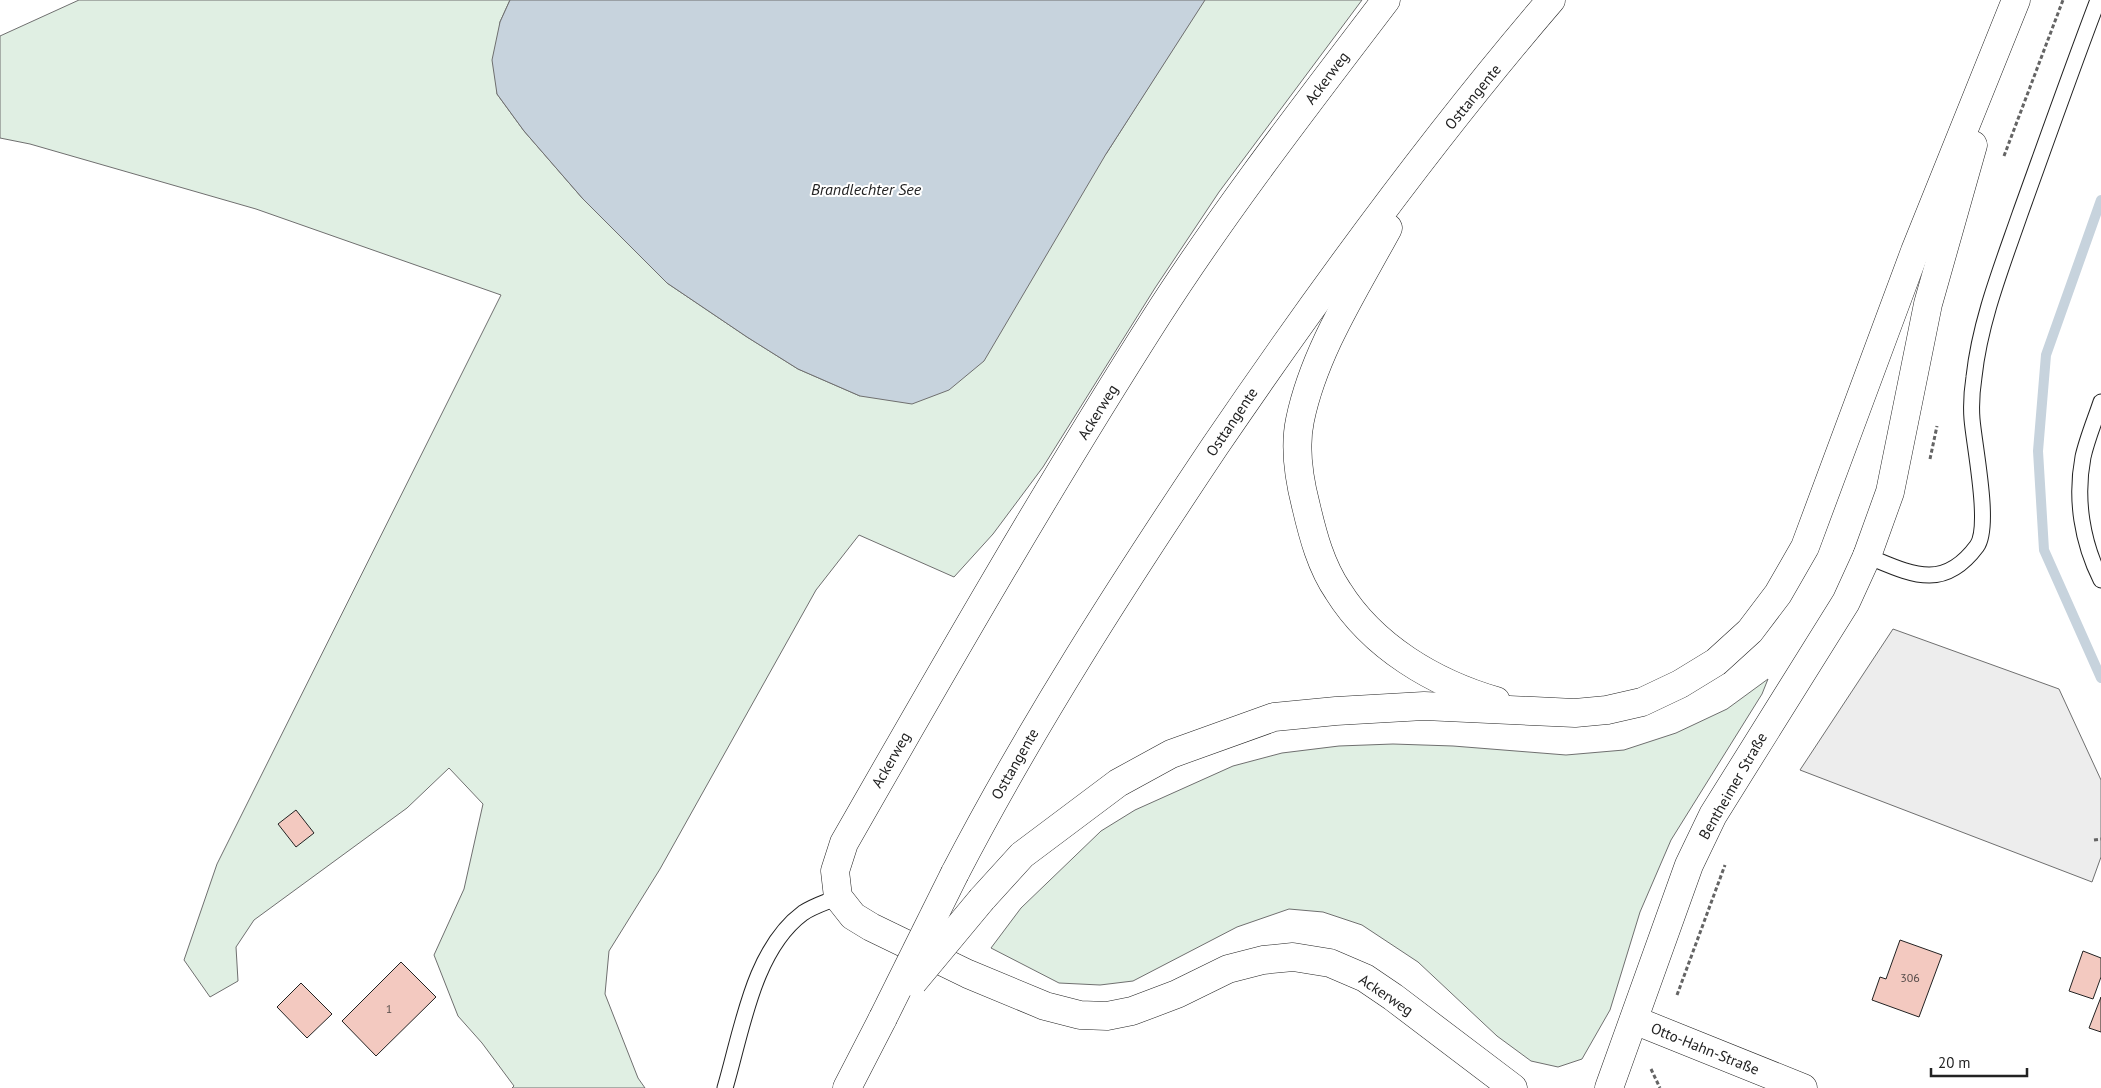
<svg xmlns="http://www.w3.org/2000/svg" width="2101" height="1088" viewBox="0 0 2101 1088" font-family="'PT Sans',sans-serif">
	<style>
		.green { fill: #e0efe3; stroke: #6f6f6f }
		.parking { fill: #ededed; stroke: #6f6f6f }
		.water { fill: #c7d3dd; stroke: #6f6f6f }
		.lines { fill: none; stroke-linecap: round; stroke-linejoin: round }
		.stream { stroke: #c7d3dd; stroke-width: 10 }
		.building { fill: #f3c9c0; stroke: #222 }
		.service-casing { stroke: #222; stroke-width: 17 }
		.minor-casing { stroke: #222; stroke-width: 29 }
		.tertiary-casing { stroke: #222; stroke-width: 29 }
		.primary-casing { stroke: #222; stroke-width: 29 }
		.path { stroke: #646464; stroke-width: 3; stroke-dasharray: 4 2.5; stroke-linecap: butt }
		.service { stroke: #fff; stroke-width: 15 }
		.minor { stroke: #fff; stroke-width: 28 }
		.tertiary { stroke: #fff; stroke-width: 28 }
		.primary { stroke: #fff; stroke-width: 28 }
		.primary-bridge-casing { stroke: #222; stroke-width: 29; stroke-linecap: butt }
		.primary-bridge { stroke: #fff; stroke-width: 28 }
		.labels { text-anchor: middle; stroke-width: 4; stroke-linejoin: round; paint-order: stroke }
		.number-label { font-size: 12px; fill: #564c4a }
		.street-label { font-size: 15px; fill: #222; stroke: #fff }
		.water-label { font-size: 16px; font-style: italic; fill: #222; stroke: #fff }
	</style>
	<rect width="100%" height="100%" fill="#fff"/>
	<!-- green -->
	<g class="green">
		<polygon points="79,0 510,0 500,22 497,94 524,131 583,199 667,283 747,337 798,369 860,396 1106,154 1204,0 1362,0 1219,192 1155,288 1043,467 993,534 954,577 859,535 816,590 660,869 609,951 605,994 638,1078 645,1088 512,1088 514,1086 482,1043 458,1016 434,955 464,889 483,804 449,768 407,808 254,920 236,947 238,981 210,997 184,960 217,864 501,295 256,209 30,144 0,138 0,36"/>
		<polygon points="1768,679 1762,694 1671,840 1640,912 1610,1010 1582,1059 1558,1067 1531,1061 1497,1036 1418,962 1362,925 1323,912 1289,909 1237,927 1133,981 1100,985 1059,983 991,948 1021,908 1101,831 1135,810 1233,766 1282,753 1339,746 1393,744 1453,746 1566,755 1624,750 1676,733 1727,709"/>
	</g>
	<!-- parking -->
	<polygon class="parking" points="1893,629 2059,689 2101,780 2101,857 2092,882 1800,770"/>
	<!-- water -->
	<polygon class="water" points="510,0 1205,0 1106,154 984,361 949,390 912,404 860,396 798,369 747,337 667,283 583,199 524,131 497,94 492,60 500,22"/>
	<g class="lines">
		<!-- stream -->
		<polyline class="stream" points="2101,200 2046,355 2038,451 2044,550 2101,678"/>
	</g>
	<!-- building -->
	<g class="building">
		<polygon points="296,810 314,833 296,847 278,824"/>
		<polygon points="1900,940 1942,955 1919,1017 1872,1000 1880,977 1886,979"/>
		<polygon points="2083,951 2101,958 2101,977 2093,999 2069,991"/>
		<polygon points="401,962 436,997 376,1056 342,1021"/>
		<polygon points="301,983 332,1014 307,1038 277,1007"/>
		<polygon points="2101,997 2101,1032 2089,1028"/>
	</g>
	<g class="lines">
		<!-- service casing -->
		<g class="service-casing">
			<g id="service">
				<path d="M2101,402C2095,420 2087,439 2083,457C2075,499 2082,542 2101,580"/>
				<path d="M1867,556C1911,574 1943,592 1977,546C1991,526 1974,445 1972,419C1971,406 1972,390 1974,377C1980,321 2002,266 2020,214C2046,142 2071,71 2098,0"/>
				<path d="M725,1088C742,1031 753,950 803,913C813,906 827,902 838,897"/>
			</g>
		</g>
		<!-- minor casing -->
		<g class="minor-casing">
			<g id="minor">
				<path d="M1386,0C1307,104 1226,208 1155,319C1046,490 945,666 844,843L835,871L838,897L853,916L871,927L968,974L1045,1006L1080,1015L1107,1016L1132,1011L1177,994L1228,969L1263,960L1293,957L1330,963L1365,978L1393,997L1513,1088"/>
				<polyline points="1634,1020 1803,1088"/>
			</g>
		</g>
		<!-- tertiary casing -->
		<g class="tertiary-casing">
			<polyline id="tertiary" points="1609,1088 1689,865 1713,815 1846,602 1867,556"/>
		</g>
		<!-- primary casing -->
		<g class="primary-casing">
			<g id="primary">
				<path d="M1388,228C1355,289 1314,352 1300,420C1294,448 1299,479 1306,506C1313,536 1321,566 1338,591C1373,647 1434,683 1496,701"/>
				<polyline points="1867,556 1890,492 1928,304 1973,145"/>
				<path d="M955,873C1032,725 1122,585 1215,446C1320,292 1430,141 1551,0"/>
				<polyline points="982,899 1022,855 1118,783 1171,754 1274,717 1336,711 1424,706 1575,713 1607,710 1642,702 1680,684 1716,662 1750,631 1778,594 1805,547 1915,251 2016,0"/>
				<polyline points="847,1088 883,1018"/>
			</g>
		</g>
		<!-- path -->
		<g class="path">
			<polyline points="2004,156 2063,0"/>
			<polyline points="1930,459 1937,426"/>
			<polyline points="2094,840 2101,839"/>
			<polyline points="1677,995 1725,865"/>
			<polyline points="1651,1069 1660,1088"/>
		</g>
		<!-- service -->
		<use href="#service" class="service"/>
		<!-- minor -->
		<use href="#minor" class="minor"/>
		<!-- tertiary -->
		<use href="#tertiary" class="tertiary"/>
		<!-- primary -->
		<use href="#primary" class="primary"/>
		<!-- primary-bridge casing -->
		<g class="primary-bridge-casing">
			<g id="primary-bridge">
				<polyline points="913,982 982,899"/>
				<polyline points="883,1018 955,873"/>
			</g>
		</g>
		<!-- primary-bridge -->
		<use href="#primary-bridge" class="primary-bridge"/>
	</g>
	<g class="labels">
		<!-- number labels -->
		<g class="number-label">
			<text x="1910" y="982">306</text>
			<text x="389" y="1013">1</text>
		</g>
		<!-- street labels -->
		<g class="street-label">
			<text transform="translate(1327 78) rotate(-53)" y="5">Ackerweg</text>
			<text transform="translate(1473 97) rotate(-51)" y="5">Osttangente</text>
			<text transform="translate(1098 412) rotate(-58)" y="5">Ackerweg</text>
			<text transform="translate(1232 422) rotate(-56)" y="5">Osttangente</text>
			<text transform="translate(891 760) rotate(-60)" y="5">Ackerweg</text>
			<text transform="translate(1015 764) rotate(-60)" y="5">Osttangente</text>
			<text transform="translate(1733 786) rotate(-60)" y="5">Bentheimer Straße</text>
			<text transform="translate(1386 995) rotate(34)" y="5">Ackerweg</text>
			<text transform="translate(1705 1049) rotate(22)" y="5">Otto-Hahn-Straße</text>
		</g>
		<!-- water labels -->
		<g class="water-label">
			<text x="866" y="195">Brandlechter See</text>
		</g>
	</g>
	<!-- scale -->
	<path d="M1931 1068v8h96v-8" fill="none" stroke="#222222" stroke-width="2.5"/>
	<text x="1938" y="1068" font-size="15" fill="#222222" stroke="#ffffff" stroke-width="4" paint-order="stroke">20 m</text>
</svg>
